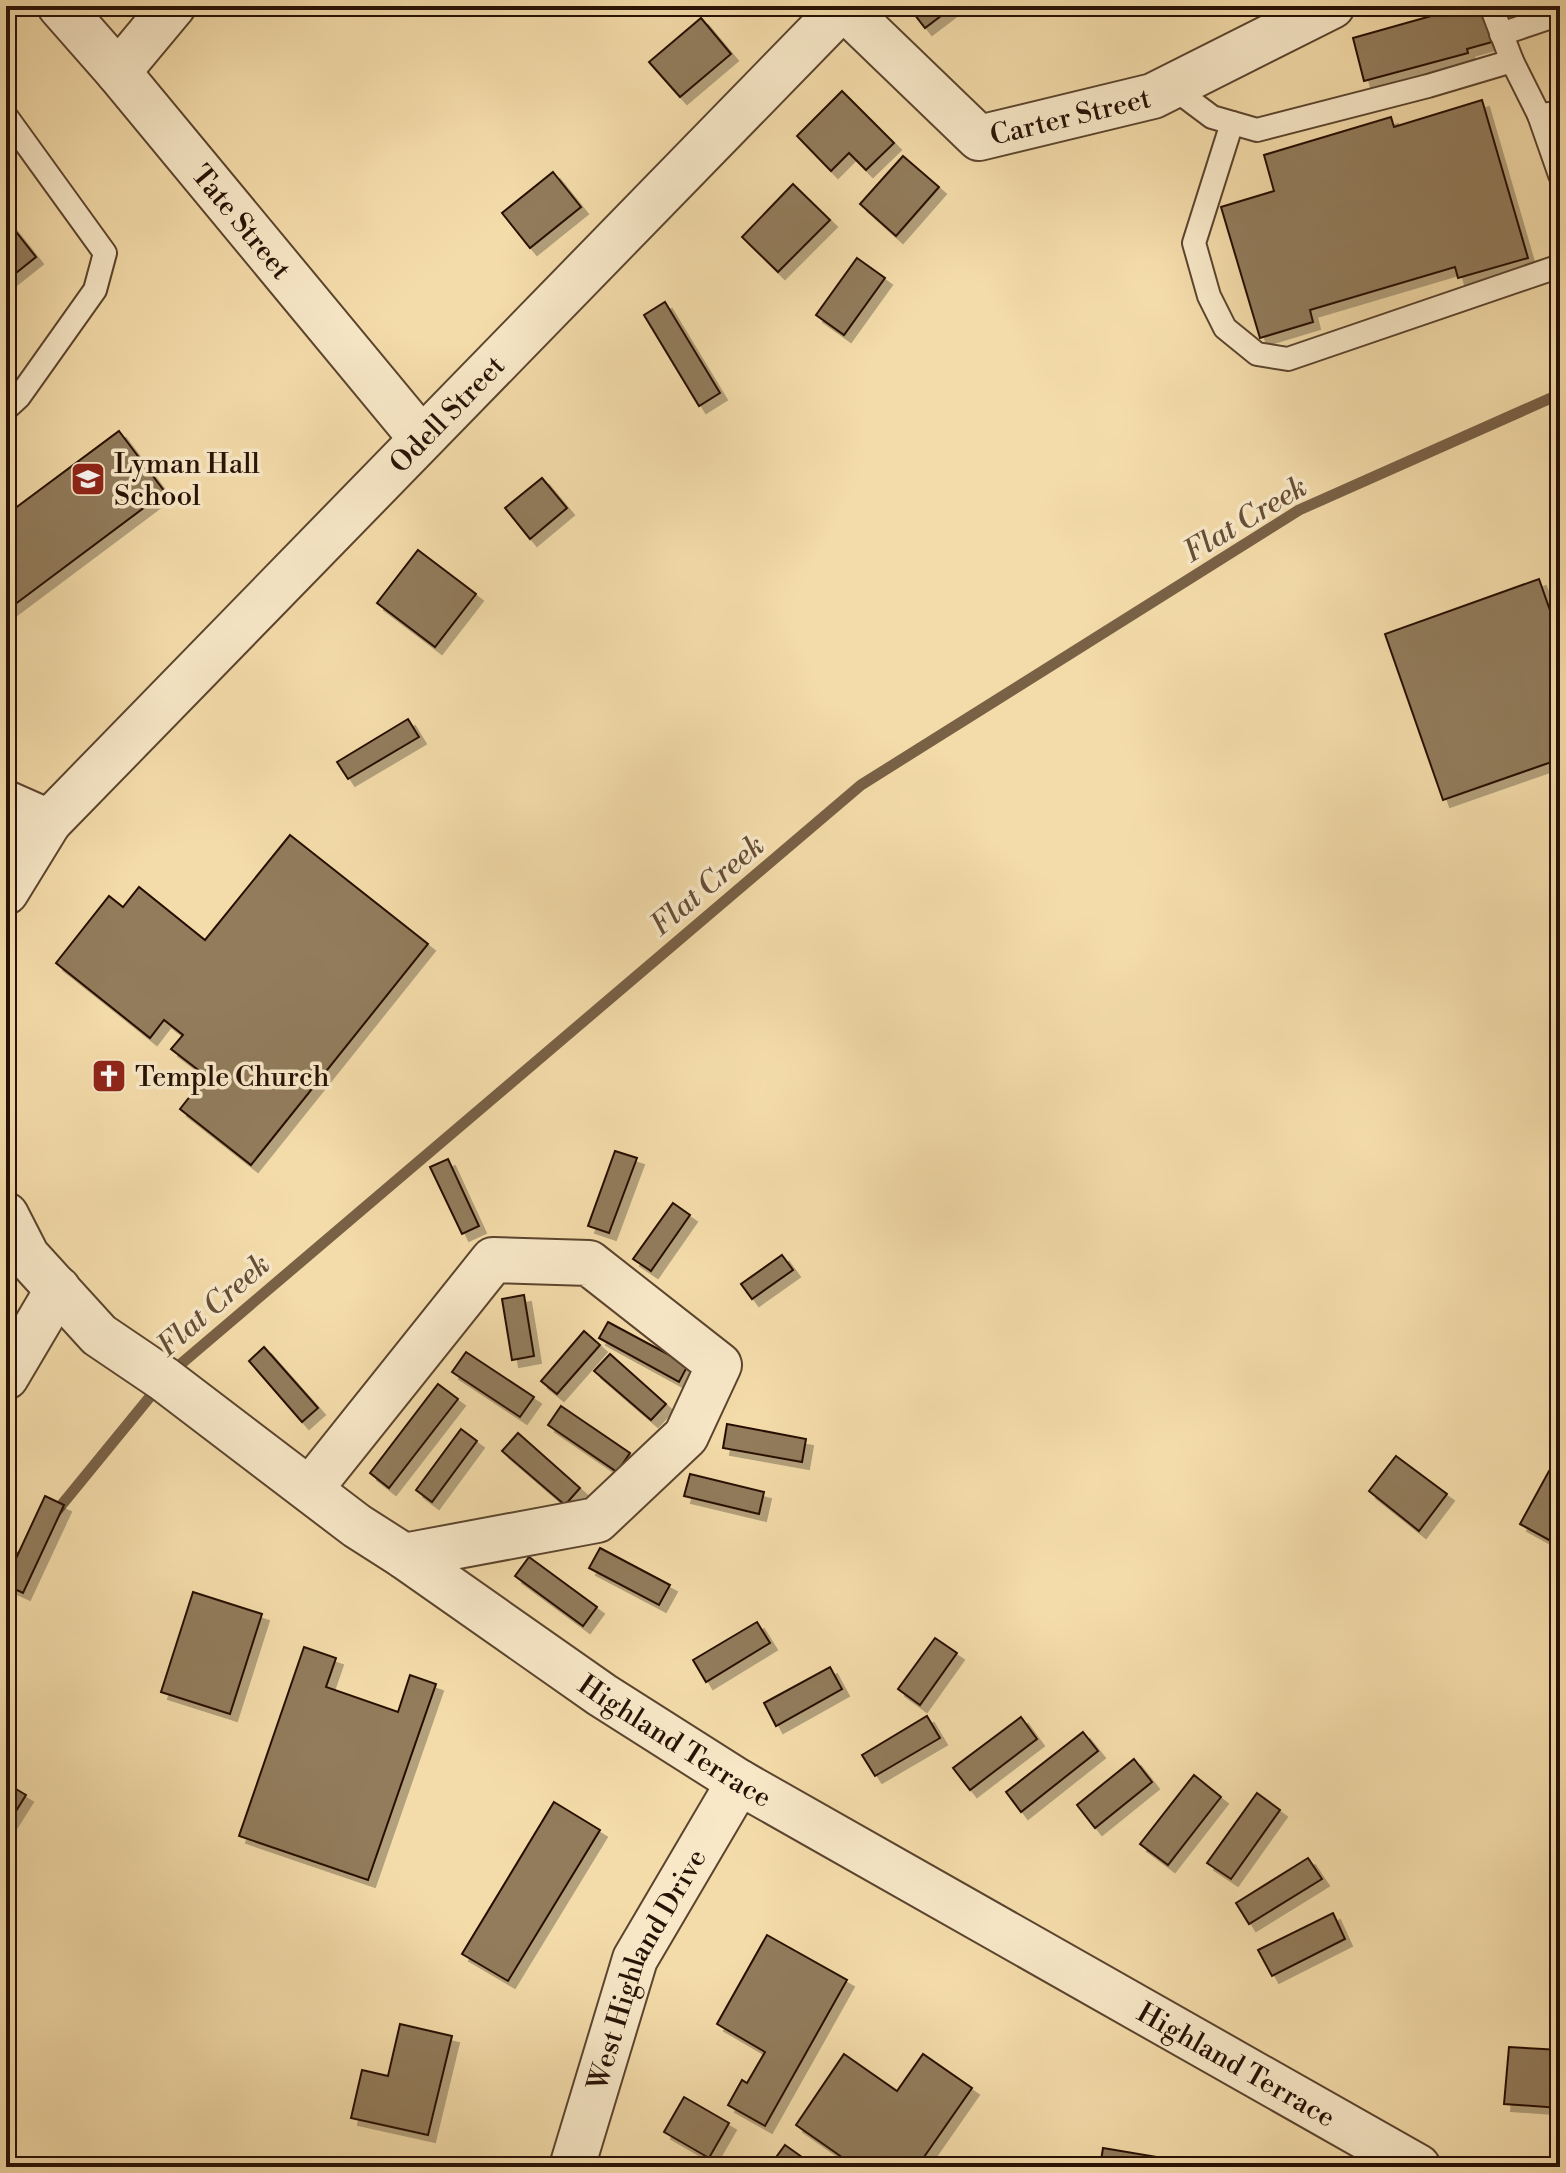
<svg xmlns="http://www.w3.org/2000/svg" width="1566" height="2173" viewBox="0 0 1566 2173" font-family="'Libre Bodoni',serif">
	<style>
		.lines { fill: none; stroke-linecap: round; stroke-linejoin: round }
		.stream { stroke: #796146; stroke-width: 11 }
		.building { fill: #927b5b; stroke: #281105; stroke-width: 2; filter: url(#shadow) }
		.service-casing { stroke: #5b442e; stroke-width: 26 }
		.minor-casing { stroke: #5b442e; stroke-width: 48 }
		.service { stroke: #f8e8c8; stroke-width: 22 }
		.minor { stroke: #f8e8c8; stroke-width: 44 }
		.labels { text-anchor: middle; stroke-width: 7; stroke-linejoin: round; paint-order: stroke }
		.street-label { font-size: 28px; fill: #281105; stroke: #f8e8c8 }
		.poi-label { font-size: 28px; fill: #281105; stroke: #f8e8c8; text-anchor: start }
		.water-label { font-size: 30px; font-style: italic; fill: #654d36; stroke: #f8e8c8 }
	</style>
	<defs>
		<filter id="shadow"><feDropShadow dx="7" dy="7" stdDeviation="0" flood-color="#0004"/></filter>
	</defs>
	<rect width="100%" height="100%" fill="#f4dcaa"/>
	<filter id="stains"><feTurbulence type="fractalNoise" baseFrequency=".0025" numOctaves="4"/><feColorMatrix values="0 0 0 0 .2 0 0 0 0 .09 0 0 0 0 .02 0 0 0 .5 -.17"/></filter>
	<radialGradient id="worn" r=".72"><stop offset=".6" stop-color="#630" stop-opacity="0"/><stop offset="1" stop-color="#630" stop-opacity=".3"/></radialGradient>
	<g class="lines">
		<!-- stream -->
		<g class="stream">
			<polyline points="169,1374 861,785 1299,510 1560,394"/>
			<polyline points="55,1513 158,1387"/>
			<polyline points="6,1574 22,1555"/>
		</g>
	</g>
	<!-- building -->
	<g class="building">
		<polygon points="908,6 954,6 925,28"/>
		<polygon points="1478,6 1482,6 1492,42 1467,49 1468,53 1364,81 1353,38 1456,9 1457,12"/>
		<polygon points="701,18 731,54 680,97 649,62"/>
		<polygon points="842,91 894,143 866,170 849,153 831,171 797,136"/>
		<polygon points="1482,100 1528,258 1458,278 1455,267 1310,310 1313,322 1260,338 1221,207 1274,191 1264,155 1391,117 1394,127"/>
		<polygon points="903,156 939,187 896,236 860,204"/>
		<polygon points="553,172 581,207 530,248 502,213"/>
		<polygon points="793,184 830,220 778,272 742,237"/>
		<polygon points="6,219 36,257 6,281"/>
		<polygon points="857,258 885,278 844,335 816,315"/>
		<polygon points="665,302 720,393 699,406 644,315"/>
		<polygon points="119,431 165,492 6,611 6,515"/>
		<polygon points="542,478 567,508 530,539 505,508"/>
		<polygon points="418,550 476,594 435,647 377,603"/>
		<polygon points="1539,579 1560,639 1560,759 1443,800 1385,634"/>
		<polygon points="408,719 419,737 348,779 337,762"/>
		<polygon points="290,835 428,944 251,1165 180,1109 206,1076 171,1049 183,1035 164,1020 150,1038 56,963 109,896 123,907 139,887 205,940"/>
		<polygon points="615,1151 637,1158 609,1233 588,1226"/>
		<polygon points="448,1159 479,1226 462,1234 430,1167"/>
		<polygon points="673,1203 690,1215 651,1271 633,1259"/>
		<polygon points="782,1255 793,1270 752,1299 741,1284"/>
		<polygon points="524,1295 534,1356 512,1360 502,1299"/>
		<polygon points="608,1322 688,1365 679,1382 599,1338"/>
		<polygon points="584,1331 600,1345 557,1394 541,1381"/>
		<polygon points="264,1347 318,1408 302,1422 249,1361"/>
		<polygon points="466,1352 534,1397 520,1417 452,1372"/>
		<polygon points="610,1354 666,1404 651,1420 594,1371"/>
		<polygon points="438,1384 458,1399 389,1488 370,1473"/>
		<polygon points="561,1406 630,1453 617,1472 548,1425"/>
		<polygon points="727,1424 806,1439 802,1462 723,1448"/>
		<polygon points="461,1429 477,1441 432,1502 416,1490"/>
		<polygon points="518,1433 580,1488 565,1505 502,1451"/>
		<polygon points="1396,1456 1447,1494 1419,1531 1369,1491"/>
		<polygon points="1549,1471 1560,1477 1560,1546 1520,1524"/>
		<polygon points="690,1474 764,1492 759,1514 684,1496"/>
		<polygon points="45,1496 64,1505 23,1593 6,1585 6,1580"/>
		<polygon points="600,1548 670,1585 659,1605 589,1568"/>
		<polygon points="529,1557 597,1607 583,1626 515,1576"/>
		<polygon points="193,1592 262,1614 230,1714 161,1692"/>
		<polygon points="757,1622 770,1643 706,1682 693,1660"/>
		<polygon points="935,1638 957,1653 920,1705 898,1689"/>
		<polygon points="304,1647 336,1658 326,1687 398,1712 410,1675 436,1684 368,1880 239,1836"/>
		<polygon points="830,1667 842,1689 776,1726 764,1703"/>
		<polygon points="927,1716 940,1738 875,1776 862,1755"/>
		<polygon points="1021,1717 1037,1739 970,1790 953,1768"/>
		<polygon points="1083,1732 1098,1751 1021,1812 1006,1792"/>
		<polygon points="1134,1759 1152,1782 1095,1828 1077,1805"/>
		<polygon points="1194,1775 1221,1797 1168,1865 1140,1844"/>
		<polygon points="6,1783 26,1795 6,1827"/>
		<polygon points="1257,1793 1280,1810 1231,1879 1207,1863"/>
		<polygon points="554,1802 600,1830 508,1981 462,1954"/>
		<polygon points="1308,1858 1322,1879 1249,1924 1236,1903"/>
		<polygon points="1333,1913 1345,1939 1272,1976 1258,1950"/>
		<polygon points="767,1935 847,1980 765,2126 728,2105 742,2080 747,2083 765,2052 717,2024"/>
		<polygon points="400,2024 452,2036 428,2135 351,2118 362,2070 388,2076"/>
		<polygon points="1509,2047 1560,2050 1560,2108 1504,2104"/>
		<polygon points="844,2054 897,2091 923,2054 972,2088 917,2167 856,2167 796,2125"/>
		<polygon points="684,2097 729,2123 709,2158 664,2132"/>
		<polygon points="785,2145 816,2167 769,2167"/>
		<polygon points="1103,2148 1187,2162 1187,2167 1100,2167"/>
	</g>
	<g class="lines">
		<!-- service casing -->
		<g class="service-casing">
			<g id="service">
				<polyline points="1491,6 1512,61 1539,115 1560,175"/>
				<polyline points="1501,34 1560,14"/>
				<polyline points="1172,87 1212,117 1257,130 1428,86 1512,61"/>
				<polyline points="1539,115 1560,113"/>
				<polyline points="6,116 105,253 95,290 19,397 6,409"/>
				<polyline points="1232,123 1194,243 1209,296 1225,328 1257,354 1288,359 1560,266"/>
			</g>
		</g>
		<!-- minor casing -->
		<g class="minor-casing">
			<g id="minor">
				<path id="s1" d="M60,6L118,72L421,438"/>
				<path id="s2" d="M842,6L979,138L1153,96L1332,6"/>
				<polyline points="118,72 173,6"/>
				<polyline points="6,803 49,822"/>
				<path id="s3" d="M6,892L49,822L843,7"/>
				<path id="s4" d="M6,1215L27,1256L99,1335L164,1379L357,1526L404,1556L602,1695L739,1782L1418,2167"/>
				<polyline points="6,1377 58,1289"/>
				<polyline points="310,1489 493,1260 589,1263 719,1365 686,1436 597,1520 404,1556"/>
				<path id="s5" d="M572,2167L635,1959L739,1782"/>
			</g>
		</g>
		<!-- service -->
		<use href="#service" class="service"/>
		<!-- minor -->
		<use href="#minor" class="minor"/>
	</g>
	<!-- icons -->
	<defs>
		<g id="school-square" transform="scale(1.8)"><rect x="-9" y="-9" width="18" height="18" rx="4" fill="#8f2418" stroke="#f8e8c8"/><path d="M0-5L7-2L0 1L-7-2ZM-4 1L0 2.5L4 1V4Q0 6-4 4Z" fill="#fff"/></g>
		<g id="church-square" transform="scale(1.8)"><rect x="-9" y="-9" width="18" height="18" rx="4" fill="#8f2418" stroke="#f8e8c8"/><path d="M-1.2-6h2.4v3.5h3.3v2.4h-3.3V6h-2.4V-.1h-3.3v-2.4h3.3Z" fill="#fff"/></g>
	</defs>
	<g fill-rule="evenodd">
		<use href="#school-square" x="88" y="479"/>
		<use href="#church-square" x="109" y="1076"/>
	</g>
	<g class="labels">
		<!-- street labels -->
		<g class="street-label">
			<text dy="10" stroke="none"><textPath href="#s2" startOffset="284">Carter Street</textPath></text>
			<text dy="10" stroke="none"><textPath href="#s1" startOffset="282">Tate Street</textPath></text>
			<text dy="10" stroke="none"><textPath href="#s3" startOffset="652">Odell Street</textPath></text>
			<text dy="10" stroke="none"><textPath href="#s4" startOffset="858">Highland Terrace</textPath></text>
			<text dy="10" stroke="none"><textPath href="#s5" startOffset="212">West Highland Drive</textPath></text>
			<text dy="10" stroke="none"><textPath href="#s4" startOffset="1506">Highland Terrace</textPath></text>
		</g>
		<!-- poi labels -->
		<g class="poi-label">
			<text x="114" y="473">Lyman Hall<tspan x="114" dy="32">School</tspan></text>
			<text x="135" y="1086">Temple Church</text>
		</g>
		<!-- water labels -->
		<g class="water-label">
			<text transform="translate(1245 519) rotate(-31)" y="10">Flat Creek</text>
			<text transform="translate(707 885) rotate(-40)" y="10">Flat Creek</text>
			<text transform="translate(213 1305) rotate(-41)" y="10">Flat Creek</text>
		</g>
	</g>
	<!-- margin -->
	<rect width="1566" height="2173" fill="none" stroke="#f4dcaa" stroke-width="32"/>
	<rect x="8" y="8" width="1550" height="2157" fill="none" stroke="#281105" stroke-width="4"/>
	<rect x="16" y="16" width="1534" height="2141" fill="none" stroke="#281105" stroke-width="2"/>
	<rect width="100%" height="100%" filter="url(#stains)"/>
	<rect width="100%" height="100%" fill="url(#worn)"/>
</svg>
